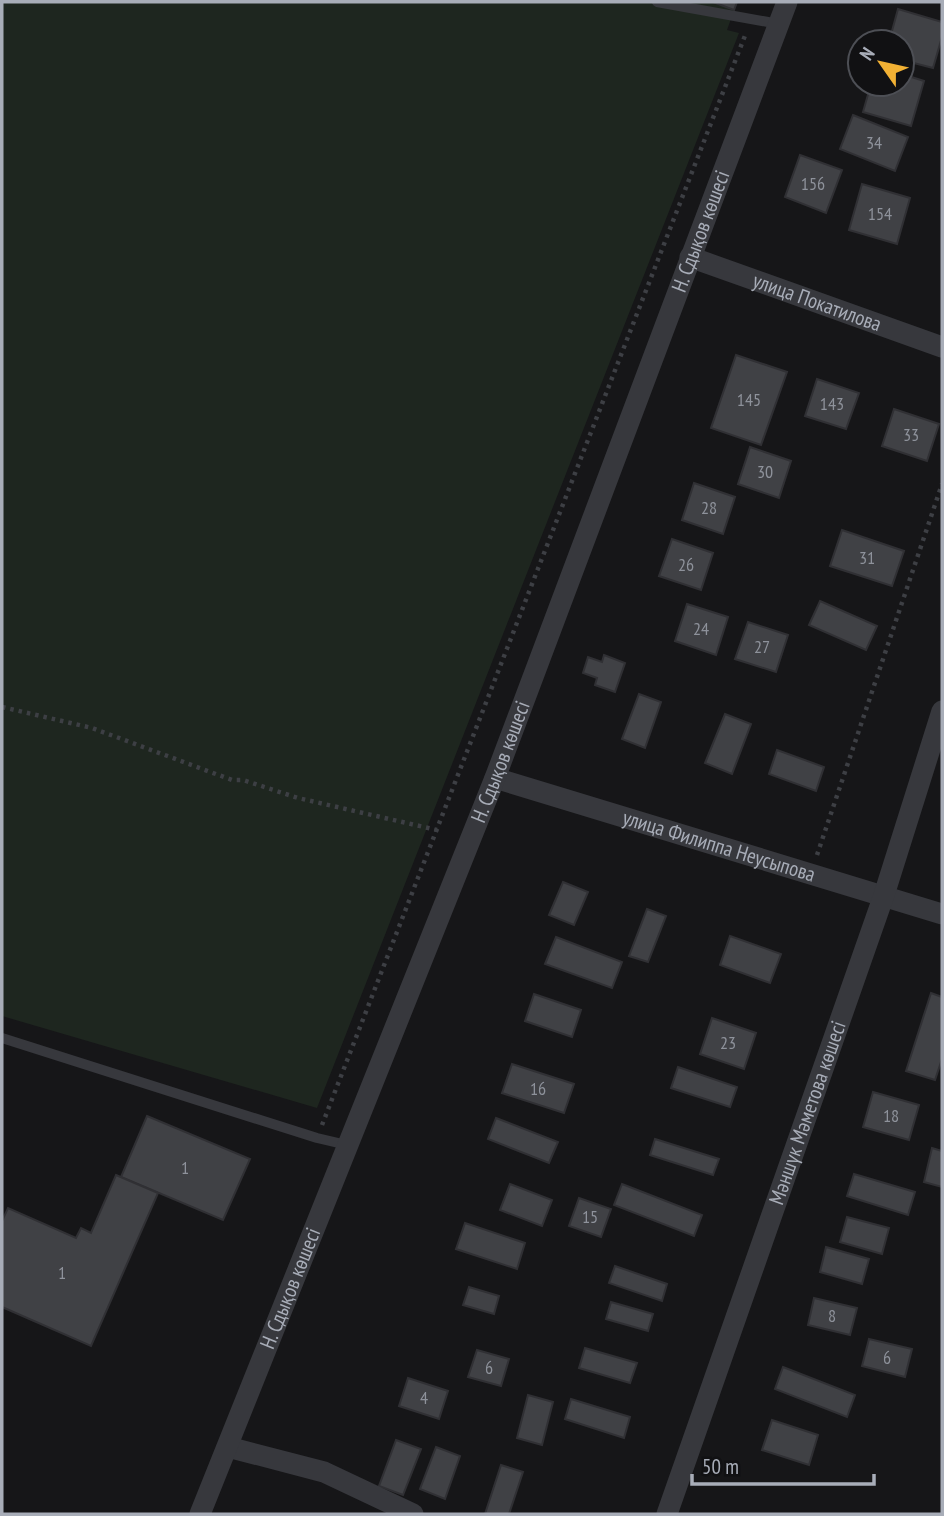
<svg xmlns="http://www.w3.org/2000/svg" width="944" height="1516" viewBox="0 0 944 1516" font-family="'PT Sans Narrow',sans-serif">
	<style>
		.green { fill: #1e261f }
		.building { fill: #404145; stroke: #303034; stroke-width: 2 }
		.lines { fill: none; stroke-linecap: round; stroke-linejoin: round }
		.path { stroke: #3d3f44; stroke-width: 4.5; stroke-dasharray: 3.5 5; stroke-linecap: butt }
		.lane { stroke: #37383d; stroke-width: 10 }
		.street { stroke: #37383d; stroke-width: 21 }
		.labels { text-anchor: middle; stroke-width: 6; stroke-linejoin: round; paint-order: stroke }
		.number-label { font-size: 18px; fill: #8e929b }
		.street-label { font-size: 21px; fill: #a8adb8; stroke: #111113 }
	</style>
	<rect width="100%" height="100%" fill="#161618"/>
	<!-- green -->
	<polygon class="green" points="2,2 737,2 727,30 739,33 317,1108 2,1016"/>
	<!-- building -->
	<g class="building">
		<polygon points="713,2 737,2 734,10"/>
		<polygon points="898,9 942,22 942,37 933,68 902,60 902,42 889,42"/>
		<polygon points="902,74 924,81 911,126 863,112 871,84 902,84"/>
		<polygon points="853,115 908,137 895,171 840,149"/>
		<polygon points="800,155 842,170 826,213 785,197"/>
		<polygon points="862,184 910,198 897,244 849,230"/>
		<polygon points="736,355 787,372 761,445 711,428"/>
		<polygon points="817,379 859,393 846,429 805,416"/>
		<polygon points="894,409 939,424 927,461 882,446"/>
		<polygon points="750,447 791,461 779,498 738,484"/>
		<polygon points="694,483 735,497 723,534 682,520"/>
		<polygon points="842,530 904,551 892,586 830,566"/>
		<polygon points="672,539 713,553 701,590 659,576"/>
		<polygon points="820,601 877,626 866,650 809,625"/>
		<polygon points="687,604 728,617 716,655 675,641"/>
		<polygon points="748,622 788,635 776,672 735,659"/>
		<polygon points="604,655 625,663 615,692 595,685 597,678 583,673 588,657 602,662"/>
		<polygon points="639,694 661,702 645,748 622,739"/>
		<polygon points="725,714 751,724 732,774 705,763"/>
		<polygon points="777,750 824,767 816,791 769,774"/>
		<polygon points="563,882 588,892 574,925 549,915"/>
		<polygon points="647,909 666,916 648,962 629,956"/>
		<polygon points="730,936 781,954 770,983 720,965"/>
		<polygon points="556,937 622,962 612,988 545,964"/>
		<polygon points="931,993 942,997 942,1059 935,1080 906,1071"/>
		<polygon points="534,994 581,1010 572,1037 525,1021"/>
		<polygon points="712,1018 756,1033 744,1069 700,1054"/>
		<polygon points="512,1064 574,1084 564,1113 502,1093"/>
		<polygon points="678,1067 737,1087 730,1107 671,1088"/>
		<polygon points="873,1092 919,1105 909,1140 863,1127"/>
		<polygon points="147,1116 250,1159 223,1220 121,1177"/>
		<polygon points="496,1118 558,1142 549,1163 488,1139"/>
		<polygon points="655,1139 719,1159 713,1175 650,1155"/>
		<polygon points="932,1148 942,1151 942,1187 924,1182"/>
		<polygon points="854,1174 915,1192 908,1215 847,1196"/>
		<polygon points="116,1175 158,1193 91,1346 2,1307 2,1221 8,1208 76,1238 81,1228 91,1233"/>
		<polygon points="510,1184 552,1200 542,1226 500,1210"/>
		<polygon points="622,1184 702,1215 694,1236 614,1205"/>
		<polygon points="579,1198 611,1209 601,1237 569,1226"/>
		<polygon points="847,1217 889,1228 882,1254 840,1242"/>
		<polygon points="465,1223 525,1243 517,1269 456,1249"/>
		<polygon points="826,1247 869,1259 862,1284 820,1272"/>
		<polygon points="615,1266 667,1284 662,1301 609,1283"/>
		<polygon points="469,1287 499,1296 494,1314 463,1305"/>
		<polygon points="814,1298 857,1308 850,1335 808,1325"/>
		<polygon points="611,1302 653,1314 648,1331 606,1319"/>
		<polygon points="869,1339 912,1349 905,1377 862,1366"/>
		<polygon points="585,1348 637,1363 630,1383 579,1368"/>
		<polygon points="477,1350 509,1359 501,1386 468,1377"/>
		<polygon points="783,1367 855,1395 847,1417 775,1389"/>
		<polygon points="408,1378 448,1391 439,1419 399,1406"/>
		<polygon points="528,1395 553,1402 542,1445 517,1438"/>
		<polygon points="571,1399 630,1417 624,1438 565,1419"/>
		<polygon points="772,1420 818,1435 809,1465 762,1450"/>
		<polygon points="396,1440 421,1449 403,1495 379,1486"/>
		<polygon points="436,1447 460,1456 445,1499 420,1489"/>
		<polygon points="501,1465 523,1472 509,1514 485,1514"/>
	</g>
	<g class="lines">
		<!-- path -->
		<g class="path">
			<polyline points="2,707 92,728 232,780 243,780 298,798 437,830"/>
			<polyline points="817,855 942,484"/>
			<polyline points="322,1125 746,33"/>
		</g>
		<!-- lane -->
		<g class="lane">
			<polyline points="657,2 779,24"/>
			<polyline points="2,1038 317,1138 347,1145"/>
		</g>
		<!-- street -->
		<g class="street">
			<path id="s1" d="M690,257L942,347"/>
			<path id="s2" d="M495,778L942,914"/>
			<polyline points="228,1447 324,1472 413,1514"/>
			<path id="s3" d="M200,1514L495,778L787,2"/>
			<path id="s4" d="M667,1514L884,895L942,711"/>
		</g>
	</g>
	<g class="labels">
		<!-- number labels -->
		<g class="number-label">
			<text x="874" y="149">34</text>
			<text x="813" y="190">156</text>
			<text x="880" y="220">154</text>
			<text x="749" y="406">145</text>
			<text x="832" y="410">143</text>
			<text x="911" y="441">33</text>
			<text x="765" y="478">30</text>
			<text x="709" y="514">28</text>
			<text x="867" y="564">31</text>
			<text x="686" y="571">26</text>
			<text x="701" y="635">24</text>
			<text x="762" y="653">27</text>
			<text x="728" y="1049">23</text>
			<text x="538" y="1095">16</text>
			<text x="891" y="1122">18</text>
			<text x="185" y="1174">1</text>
			<text x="590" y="1223">15</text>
			<text x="62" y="1279">1</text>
			<text x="832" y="1322">8</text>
			<text x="887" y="1364">6</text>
			<text x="489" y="1374">6</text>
			<text x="424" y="1404">4</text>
		</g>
		<!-- street labels -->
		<g class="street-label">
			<text dy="7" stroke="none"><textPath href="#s3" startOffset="1377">Н. Сдықов көшесі</textPath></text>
			<text dy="7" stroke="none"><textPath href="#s1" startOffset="135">улица Покатилова</textPath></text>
			<text dy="7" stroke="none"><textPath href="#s3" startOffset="810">Н. Сдықов көшесі</textPath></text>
			<text dy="7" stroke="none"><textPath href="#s2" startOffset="234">улица Филиппа Неусыпова</textPath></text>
			<text dy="7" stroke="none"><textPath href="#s4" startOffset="425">Мәншүк Мәметова көшесі</textPath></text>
			<text dy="7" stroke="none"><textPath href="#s3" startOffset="243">Н. Сдықов көшесі</textPath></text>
		</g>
	</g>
	<!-- border -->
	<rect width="944" height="1516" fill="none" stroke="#a8adb8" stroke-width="7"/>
	<!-- north arrow -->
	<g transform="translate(881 63) rotate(304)"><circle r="33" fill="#111113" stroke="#4d4f55" stroke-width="2"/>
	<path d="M0-5L12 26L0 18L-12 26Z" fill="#f2b134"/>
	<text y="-10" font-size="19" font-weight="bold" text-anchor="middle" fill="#a8adb8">N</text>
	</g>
	<!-- scale -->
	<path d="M692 1474v10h182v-10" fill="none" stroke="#a8adb8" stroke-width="3.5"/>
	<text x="702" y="1474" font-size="21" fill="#a8adb8" stroke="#111113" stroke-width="5" paint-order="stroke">50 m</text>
</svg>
